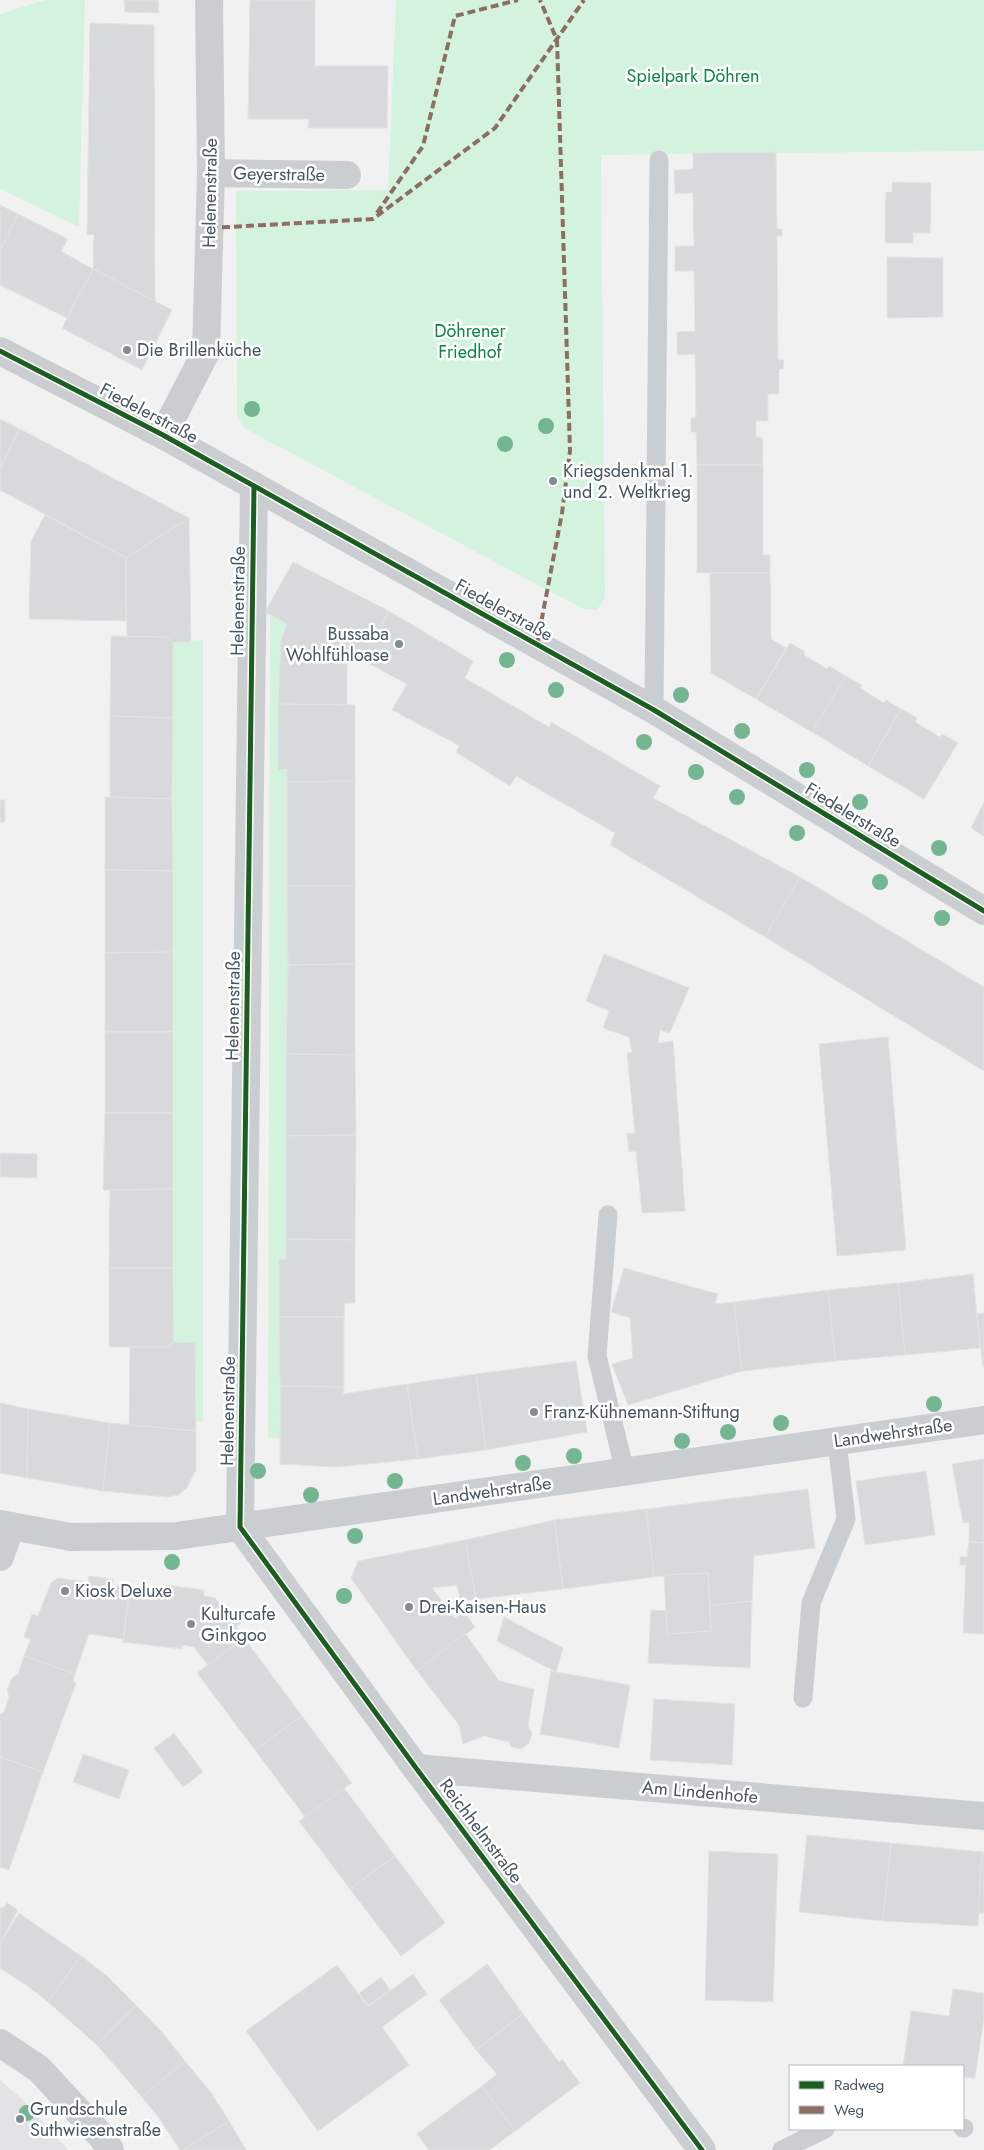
<svg xmlns="http://www.w3.org/2000/svg" width="984" height="2150" viewBox="0 0 984 2150" font-family="Jost,sans-serif">
	<style>
		.education { fill: #e3e2e4 }
		.green { fill: #d4f3de }
		.building { fill: #d8d9da; stroke: #e3e3e4 }
		.lines { fill: none; stroke-linecap: round; stroke-linejoin: round }
		.service { stroke: #cbced1; stroke-width: 19 }
		.minor { stroke: #cbced1; stroke-width: 28 }
		.quiet { stroke: #8d6e63; stroke-width: 4; stroke-dasharray: 8 4; stroke-linecap: butt }
		.cycleway-casing { stroke: #fff; stroke-width: 8 }
		.cycleway { stroke: #1b5e20; stroke-width: 5 }
		.tree { fill: #74b692 }
		.poi-dot { fill: #828c93; stroke: #fff; stroke-width: 2 }
		.labels { text-anchor: middle; stroke-width: 5; stroke-linejoin: round; paint-order: stroke }
		.park-label { font-size: 18px; fill: #0c8644; stroke: #fff }
		.street-label { font-size: 18px; fill: #465561; stroke: #fff }
		.poi-label { font-size: 18px; fill: #465561; stroke: #fff; text-anchor: start }
	</style>
	<rect width="100%" height="100%" fill="#f2f1f1"/>
	<!-- education -->
	<polygon class="education" points="0,2080 23,2100 68,2150 0,2150"/>
	<!-- green -->
	<g class="green">
		<polygon points="45,0 85,0 79,227 0,189 0,14"/>
		<polygon points="396,0 984,0 984,151 601,155 605,598 597,610 583,609 244,428 237,416 236,191 388,190"/>
		<polygon points="270,615 287,624 281,641 278,770 287,769 288,965 286,1259 279,1260 280,1438 268,1438"/>
		<polygon points="203,640 203,1422 196,1421 195,1343 174,1342 173,642"/>
	</g>
	<!-- building -->
	<g class="building">
		<polygon points="124,0 158,0 159,13 125,12"/>
		<polygon points="250,0 315,0 315,66 388,66 387,128 308,128 309,119 248,119"/>
		<polygon points="90,23 154,25 155,301 93,269 94,234 87,235"/>
		<polygon points="776,152 777,229 782,229 782,236 777,236 778,360 784,360 783,369 779,369 779,394 768,394 768,421 756,421 756,437 762,437 763,465 697,465 696,432 691,432 691,418 696,418 695,354 677,355 677,332 695,331 694,271 675,271 675,246 694,246 693,193 675,194 674,170 693,169 693,153"/>
		<polygon points="892,182 931,183 930,233 913,233 913,243 885,243 886,192 892,192"/>
		<polygon points="0,205 18,214 0,251"/>
		<polygon points="18,214 68,239 61,251 93,269 67,318 0,285 0,251"/>
		<polygon points="887,257 943,258 943,317 887,318"/>
		<polygon points="93,269 172,310 142,370 62,328"/>
		<polygon points="0,419 20,429 0,469"/>
		<polygon points="20,429 189,518 126,558 0,490 0,469"/>
		<polygon points="697,465 763,465 763,555 770,555 770,573 697,573"/>
		<polygon points="45,515 126,558 126,621 29,619 31,541"/>
		<polygon points="189,518 191,642 173,642 166,637 127,637 126,558"/>
		<polygon points="293,562 389,611 364,661 353,655 347,665 347,705 278,704 281,641 287,624 265,612"/>
		<polygon points="710,573 770,573 771,639 786,648 756,699 711,673"/>
		<polygon points="389,611 473,661 465,678 549,727 551,722 660,786 653,798 800,877 765,937 610,845 615,833 516,776 510,786 456,752 460,746 392,710 407,684 364,661"/>
		<polygon points="111,636 166,637 173,642 173,718 110,716"/>
		<polygon points="790,643 805,652 804,655 827,669 829,666 846,676 812,732 756,699"/>
		<polygon points="846,676 862,685 860,688 884,703 886,700 901,709 868,766 812,732"/>
		<polygon points="278,704 355,705 355,781 287,782 287,769 278,770"/>
		<polygon points="901,709 917,718 915,722 940,737 942,734 958,743 924,799 868,766"/>
		<polygon points="110,716 173,718 172,799 110,797"/>
		<polygon points="355,781 355,886 287,886 287,782"/>
		<polygon points="105,797 172,799 173,871 105,870"/>
		<rect x="0" y="800" width="5" height="22"/>
		<polygon points="984,802 984,836 971,828"/>
		<polygon points="105,870 173,871 173,952 105,953"/>
		<polygon points="800,877 984,987 984,1071 765,937"/>
		<polygon points="287,886 355,886 355,964 288,965"/>
		<polygon points="173,952 173,1032 105,1032 105,953"/>
		<polygon points="604,954 689,988 670,1033 660,1030 658,1043 673,1041 685,1211 642,1213 636,1151 629,1152 627,1134 635,1133 627,1053 632,1052 629,1037 603,1028 609,1011 586,1001"/>
		<polygon points="355,964 355,1055 286,1054 288,965"/>
		<rect x="105" y="1032" width="68" height="81"/>
		<polygon points="888,1037 906,1250 837,1256 819,1044"/>
		<polygon points="286,1054 355,1055 356,1135 286,1136"/>
		<polygon points="105,1113 173,1113 173,1189 103,1190"/>
		<polygon points="356,1135 355,1240 286,1239 286,1136"/>
		<polygon points="0,1153 37,1154 37,1178 0,1177"/>
		<polygon points="173,1189 173,1268 109,1268 110,1190"/>
		<polygon points="286,1239 355,1240 355,1303 345,1303 344,1317 279,1317 279,1259 286,1259"/>
		<polygon points="109,1268 173,1268 174,1342 168,1347 109,1347"/>
		<polygon points="624,1268 718,1294 715,1304 734,1302 742,1371 628,1405 612,1364 633,1358 630,1318 611,1312"/>
		<polygon points="973,1274 980,1348 905,1355 898,1283"/>
		<polygon points="898,1283 905,1355 835,1361 828,1290"/>
		<polygon points="828,1290 835,1361 742,1371 734,1302"/>
		<polygon points="984,1313 984,1366 983,1367 977,1314"/>
		<polygon points="279,1317 344,1317 344,1387 280,1386"/>
		<polygon points="174,1342 195,1343 196,1431 129,1426 130,1347 168,1347"/>
		<polygon points="576,1361 587,1432 486,1450 476,1374"/>
		<polygon points="476,1374 486,1450 418,1459 407,1384"/>
		<polygon points="407,1384 418,1459 336,1467 280,1464 280,1386 344,1387 343,1394"/>
		<polygon points="0,1403 28,1409 27,1478 0,1473"/>
		<polygon points="28,1409 110,1423 103,1491 27,1478"/>
		<polygon points="110,1423 196,1431 196,1470 186,1489 178,1495 167,1497 103,1491"/>
		<polygon points="984,1459 984,1543 969,1542 969,1522 963,1523 952,1464"/>
		<polygon points="926,1471 935,1535 865,1545 856,1481"/>
		<polygon points="808,1489 815,1548 754,1556 752,1601 710,1606 708,1573 654,1577 646,1509"/>
		<polygon points="646,1509 654,1577 563,1589 554,1520"/>
		<polygon points="554,1520 563,1589 476,1599 465,1540"/>
		<polygon points="465,1540 476,1599 461,1602 457,1585 432,1588 455,1618 464,1612 475,1627 417,1671 351,1578 358,1561"/>
		<polygon points="969,1542 984,1543 984,1634 963,1633 966,1565 960,1565 960,1557 967,1557"/>
		<polygon points="708,1573 711,1631 667,1634 664,1575"/>
		<polygon points="89,1576 113,1579 112,1585 130,1587 123,1639 89,1634 75,1674 24,1656 31,1639 24,1637 32,1614 38,1616 51,1583 58,1578 88,1582"/>
		<polygon points="166,1585 204,1590 204,1596 215,1598 223,1609 228,1605 241,1623 236,1627 244,1638 208,1665 194,1647 182,1645 182,1649 123,1642 130,1587 165,1591"/>
		<polygon points="752,1601 750,1668 648,1663 651,1610 666,1611 667,1634 711,1631 710,1606"/>
		<polygon points="504,1617 563,1648 556,1672 497,1641"/>
		<polygon points="465,1633 499,1681 534,1689 528,1726 532,1733 529,1743 522,1749 511,1747 509,1742 484,1736 463,1744 459,1725 417,1671"/>
		<polygon points="244,1638 302,1716 255,1750 197,1673"/>
		<polygon points="24,1656 75,1674 73,1681 76,1683 43,1772 0,1757 0,1714 4,1712 9,1697 7,1690 12,1678 18,1674"/>
		<polygon points="551,1671 630,1685 619,1748 540,1734"/>
		<polygon points="654,1699 735,1704 732,1765 650,1760"/>
		<polygon points="302,1716 352,1783 305,1817 255,1750"/>
		<polygon points="174,1733 203,1772 183,1787 154,1748"/>
		<polygon points="83,1754 129,1770 119,1799 73,1782"/>
		<polygon points="0,1757 43,1772 9,1870 0,1867"/>
		<polygon points="344,1788 395,1856 350,1889 299,1821"/>
		<polygon points="807,1835 891,1843 883,1921 799,1912"/>
		<polygon points="891,1843 982,1852 978,1926 883,1921"/>
		<polygon points="709,1851 778,1854 773,2002 705,2000"/>
		<polygon points="982,1852 984,1853 984,1914 978,1913"/>
		<polygon points="395,1856 445,1923 401,1956 350,1889"/>
		<polygon points="7,1903 18,1910 0,1944 0,1907 3,1908"/>
		<polygon points="19,1913 81,1956 48,2002 28,1986 0,1968 0,1944"/>
		<polygon points="81,1956 106,1975 136,2005 97,2045 48,2002"/>
		<polygon points="487,1964 523,2014 476,2050 439,2000"/>
		<polygon points="337,1965 368,2007 413,1974 427,1994 382,2027 409,2065 318,2131 246,2031"/>
		<polygon points="381,1977 390,1990 368,2006 359,1993"/>
		<polygon points="953,1989 984,1993 984,2017 975,2078 963,2077 963,2066 903,2066 911,2011 949,2016"/>
		<polygon points="136,2005 162,2032 185,2061 142,2097 97,2045"/>
		<polygon points="523,2014 559,2062 562,2059 580,2083 515,2131 482,2086 497,2074 476,2050"/>
		<polygon points="185,2061 212,2094 229,2121 183,2150 180,2150 159,2118 142,2097"/>
		<polygon points="482,2086 515,2131 490,2150 429,2150 417,2134"/>
		<polygon points="229,2121 246,2150 183,2150"/>
	</g>
	<g class="lines">
		<!-- service -->
		<g class="service">
			<polyline points="654,710 659,160"/>
			<polyline points="608,1215 597,1356 625,1472"/>
			<polyline points="803,1698 811,1603 846,1519 837,1441"/>
			<polyline points="963,2128 964,2128"/>
			<polyline points="782,2150 825,2129"/>
		</g>
		<!-- minor -->
		<g class="minor">
			<polyline points="211,173 347,175"/>
			<polyline points="0,351 163,435 654,710 984,911"/>
			<polyline points="163,435 206,352 211,173 209,0"/>
			<polyline points="254,486 240,1527 416,1768 702,2150"/>
			<polyline points="0,1524 71,1537 176,1536 984,1420"/>
			<polyline points="0,1557 11,1526"/>
			<polyline points="416,1768 984,1816"/>
			<polyline points="0,2043 39,2069 103,2138 110,2150"/>
		</g>
		<!-- quiet -->
		<g class="quiet">
			<polyline points="377,213 423,146 455,16 518,0"/>
			<polyline points="210,228 373,219 495,128 584,0"/>
			<polyline points="537,644 562,513 570,451 557,40 540,0"/>
		</g>
		<!-- cycleway casing -->
		<g class="cycleway-casing">
			<g id="cycleway">
				<polyline points="0,351 163,435 654,710 984,911"/>
				<polyline points="254,486 240,1527 416,1768 702,2150"/>
			</g>
		</g>
		<!-- cycleway -->
		<use href="#cycleway" class="cycleway"/>
	</g>
	<!-- trees -->
	<g class="tree">
		<circle cx="252" cy="409" r="8"/>
		<circle cx="546" cy="426" r="8"/>
		<circle cx="505" cy="444" r="8"/>
		<circle cx="507" cy="660" r="8"/>
		<circle cx="556" cy="690" r="8"/>
		<circle cx="681" cy="695" r="8"/>
		<circle cx="742" cy="731" r="8"/>
		<circle cx="644" cy="742" r="8"/>
		<circle cx="807" cy="770" r="8"/>
		<circle cx="696" cy="772" r="8"/>
		<circle cx="737" cy="797" r="8"/>
		<circle cx="860" cy="802" r="8"/>
		<circle cx="797" cy="833" r="8"/>
		<circle cx="939" cy="848" r="8"/>
		<circle cx="880" cy="882" r="8"/>
		<circle cx="942" cy="918" r="8"/>
		<circle cx="934" cy="1404" r="8"/>
		<circle cx="781" cy="1423" r="8"/>
		<circle cx="728" cy="1432" r="8"/>
		<circle cx="682" cy="1441" r="8"/>
		<circle cx="574" cy="1456" r="8"/>
		<circle cx="523" cy="1463" r="8"/>
		<circle cx="258" cy="1471" r="8"/>
		<circle cx="395" cy="1481" r="8"/>
		<circle cx="311" cy="1495" r="8"/>
		<circle cx="355" cy="1536" r="8"/>
		<circle cx="172" cy="1562" r="8"/>
		<circle cx="344" cy="1596" r="8"/>
		<circle cx="27" cy="2113" r="8"/>
	</g>
	<!-- markers -->
	<g class="poi-dot">
		<circle cx="127" cy="350" r="5"/>
		<circle cx="553" cy="481" r="5"/>
		<circle cx="399" cy="644" r="5"/>
		<circle cx="534" cy="1412" r="5"/>
		<circle cx="65" cy="1591" r="5"/>
		<circle cx="409" cy="1607" r="5"/>
		<circle cx="191" cy="1624" r="5"/>
		<circle cx="20" cy="2119" r="5"/>
	</g>
	<g class="labels">
		<!-- park labels -->
		<g class="park-label">
			<text x="693" y="82">Spielpark Döhren</text>
			<text x="470" y="337">Döhrener<tspan x="470" dy="21">Friedhof</tspan></text>
		</g>
		<!-- street labels -->
		<g class="street-label">
			<text transform="translate(279 174) rotate(1)" y="6">Geyerstraße</text>
			<text transform="translate(210 193) rotate(-89)" y="6">Helenenstraße</text>
			<text transform="translate(149 413) rotate(28)" y="6">Fiedelerstraße</text>
			<text transform="translate(238 601) rotate(-89)" y="6">Helenenstraße</text>
			<text transform="translate(504 610) rotate(29)" y="6">Fiedelerstraße</text>
			<text transform="translate(853 815) rotate(31)" y="6">Fiedelerstraße</text>
			<text transform="translate(233 1006) rotate(-89)" y="6">Helenenstraße</text>
			<text transform="translate(228 1411) rotate(-89)" y="6">Helenenstraße</text>
			<text transform="translate(893 1433) rotate(-8)" y="6">Landwehrstraße</text>
			<text transform="translate(492 1491) rotate(-8)" y="6">Landwehrstraße</text>
			<text transform="translate(700 1792) rotate(5)" y="6">Am Lindenhofe</text>
			<text transform="translate(481 1831) rotate(53)" y="6">Reichhelmstraße</text>
		</g>
		<!-- poi labels -->
		<g class="poi-label">
			<text x="137" y="356">Die Brillenküche</text>
			<text x="563" y="477">Kriegsdenkmal 1.<tspan x="563" dy="21">und 2. Weltkrieg</tspan></text>
			<text x="389" y="640" text-anchor="end">Bussaba<tspan x="389" dy="21">Wohlfühloase</tspan></text>
			<text x="544" y="1418">Franz-Kühnemann-Stiftung</text>
			<text x="75" y="1597">Kiosk Deluxe</text>
			<text x="419" y="1613">Drei-Kaisen-Haus</text>
			<text x="201" y="1620">Kulturcafe<tspan x="201" dy="21">Ginkgoo</tspan></text>
			<text x="30" y="2115">Grundschule<tspan x="30" dy="21">Suthwiesenstraße</tspan></text>
		</g>
	</g>
	<!-- legend -->
	<rect x="789" y="2065" width="175" height="65" fill="#ffffff" stroke="#b5bbc0"/>
	<rect x="799" y="2081" width="25" height="8" fill="#1b5e20" stroke="#b5bbc0"/>
	<text x="834" y="2090" font-size="15" fill="#465561">Radweg</text>
	<rect x="799" y="2106" width="25" height="8" fill="#8d6e63" stroke="#b5bbc0"/>
	<text x="834" y="2115" font-size="15" fill="#465561">Weg</text>
</svg>
